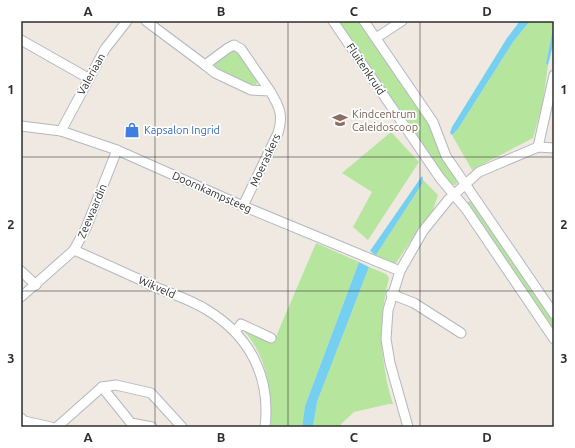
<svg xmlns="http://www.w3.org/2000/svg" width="575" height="448" viewBox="0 0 575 448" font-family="Ubuntu,sans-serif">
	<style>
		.green { fill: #b6e59e }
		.water { fill: #75cff0 }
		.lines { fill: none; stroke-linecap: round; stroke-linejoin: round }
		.minor-casing { stroke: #b4b7c1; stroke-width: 11 }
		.minor { stroke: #fff; stroke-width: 9 }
		.grid { fill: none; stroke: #2e2e2e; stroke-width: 1; stroke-opacity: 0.55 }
		.labels { text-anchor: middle; stroke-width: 3.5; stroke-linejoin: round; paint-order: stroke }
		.street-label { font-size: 11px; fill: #2e2e2e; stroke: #fff }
		.education-label { font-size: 11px; fill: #785e54; stroke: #fff; text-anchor: start }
		.shop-label { font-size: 11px; fill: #366cbe; stroke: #fff; text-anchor: start }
		.neatline { fill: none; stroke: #2e2e2e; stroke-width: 1.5 }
		.grid-label { font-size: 13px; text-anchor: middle; font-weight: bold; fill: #2e2e2e }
	</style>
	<rect width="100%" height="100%" fill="#efe9e1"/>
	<!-- green -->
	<g class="green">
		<polygon points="338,21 360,21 430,123 458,179 456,185 448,184"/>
		<polygon points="530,21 554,21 546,64 548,65 543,102 533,138 472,170 452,135 458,129 513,42"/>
		<polygon points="233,50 238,52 258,80 256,85 248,84 215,67 215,63"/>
		<polygon points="391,132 419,162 368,240 353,227 372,192 342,173"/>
		<polygon points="422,179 438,195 432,213 410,242 396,263 391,265 370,256 373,253 376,255 422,184"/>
		<polygon points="472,199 554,319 554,333 466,204"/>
		<path d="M316,243L359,262L305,406L302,427H271C272,389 267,351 237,324L275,339Z"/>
		<path d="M369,267L386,274L389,278C378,321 380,362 393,404H389L354,412L341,424V427H313L317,402Z"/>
	</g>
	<!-- water -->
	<g class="water">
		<polygon points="520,21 530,21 513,42 458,129 452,135 450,133 452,127 507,38"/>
		<polygon points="554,22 554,41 548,65 546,64"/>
		<polygon points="422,176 423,178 422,184 376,255 370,251"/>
		<polygon points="359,262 369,267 317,402 313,427 302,427 305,406"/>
	</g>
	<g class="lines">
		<!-- minor casing -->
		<g class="minor-casing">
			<g id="minor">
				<polyline points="146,21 205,65"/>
				<polyline points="333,21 440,178 466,209 554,339"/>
				<polyline points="364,21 433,122 446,156 554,314"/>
				<polyline points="376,38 402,21"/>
				<polyline points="21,40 88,78"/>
				<polyline points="21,126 61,131 117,150 243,206 400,271"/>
				<polyline points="61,131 105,49 127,21"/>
				<polyline points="538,147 554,75"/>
				<path d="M243,206L278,133C284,115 279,106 270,91L251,90L215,73L205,65L228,48L234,45L241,49L270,91"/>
				<path d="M74,250C103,263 132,276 160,289C176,295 193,301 207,310C250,336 271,377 265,427"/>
				<polyline points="21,271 36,285"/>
				<polyline points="391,294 414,303 461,333"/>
				<polyline points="21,297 74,250 86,228 117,150"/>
				<polyline points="236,331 241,324 271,338"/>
				<polyline points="102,387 131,423 152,427"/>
				<polyline points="21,418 24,421 51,427"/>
				<polyline points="57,427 102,387 116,385 151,393 182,427"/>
				<polyline points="408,427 390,363 386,339 388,310 400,271 423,231 448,200 479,172 538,147 554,148"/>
			</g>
		</g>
		<!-- minor -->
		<use href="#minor" class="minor"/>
	</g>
	<!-- grid -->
	<path class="grid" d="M155,21V427M288,21V427M420,21V427M21,157H554M21,291H554"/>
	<!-- icons -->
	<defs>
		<g id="school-bare" transform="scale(1.2)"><path d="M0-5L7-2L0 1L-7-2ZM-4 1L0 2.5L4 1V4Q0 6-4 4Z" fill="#8d6e63" stroke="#fff" stroke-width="2.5" paint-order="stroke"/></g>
		<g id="shop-bare" transform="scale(1.2)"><path d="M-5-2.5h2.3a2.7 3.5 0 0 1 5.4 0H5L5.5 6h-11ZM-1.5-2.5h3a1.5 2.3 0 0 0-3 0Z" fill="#3f7fe0" stroke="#fff" stroke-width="2.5" paint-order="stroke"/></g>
	</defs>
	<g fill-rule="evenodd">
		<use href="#school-bare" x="340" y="120"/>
		<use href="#shop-bare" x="132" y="130"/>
	</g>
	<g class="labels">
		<!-- street labels -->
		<g class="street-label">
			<text transform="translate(366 69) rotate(56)" y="4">Fluitenkruid</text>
			<text transform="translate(91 74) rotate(-61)" y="4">Valeriaan</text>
			<text transform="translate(265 160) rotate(-65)" y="4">Moeraskers</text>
			<text transform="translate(212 192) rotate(24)" y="4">Doornkampsteeg</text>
			<text transform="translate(92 211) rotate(-67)" y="4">Zeewaardin</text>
			<text transform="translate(157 287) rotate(24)" y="4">Wikveld</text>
		</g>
		<!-- education labels -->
		<g class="education-label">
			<text x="352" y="118">Kindcentrum<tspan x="352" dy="13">Caleidoscoop</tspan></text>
		</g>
		<!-- shop labels -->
		<g class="shop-label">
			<text x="144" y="134">Kapsalon Ingrid</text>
		</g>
	</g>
	<!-- border -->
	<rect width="575" height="448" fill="none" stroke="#ffffff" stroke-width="44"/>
	<rect x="22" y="22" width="531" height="404" class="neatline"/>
	<g class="grid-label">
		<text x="88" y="16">A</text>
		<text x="221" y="16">B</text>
		<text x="354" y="16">C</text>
		<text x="487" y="16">D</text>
		<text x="11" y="94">1</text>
		<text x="564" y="94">1</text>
		<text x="11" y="229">2</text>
		<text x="564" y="229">2</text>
		<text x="11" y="363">3</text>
		<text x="564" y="363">3</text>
		<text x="88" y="442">A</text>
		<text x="221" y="442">B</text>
		<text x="354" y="442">C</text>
		<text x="487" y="442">D</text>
	</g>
</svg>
